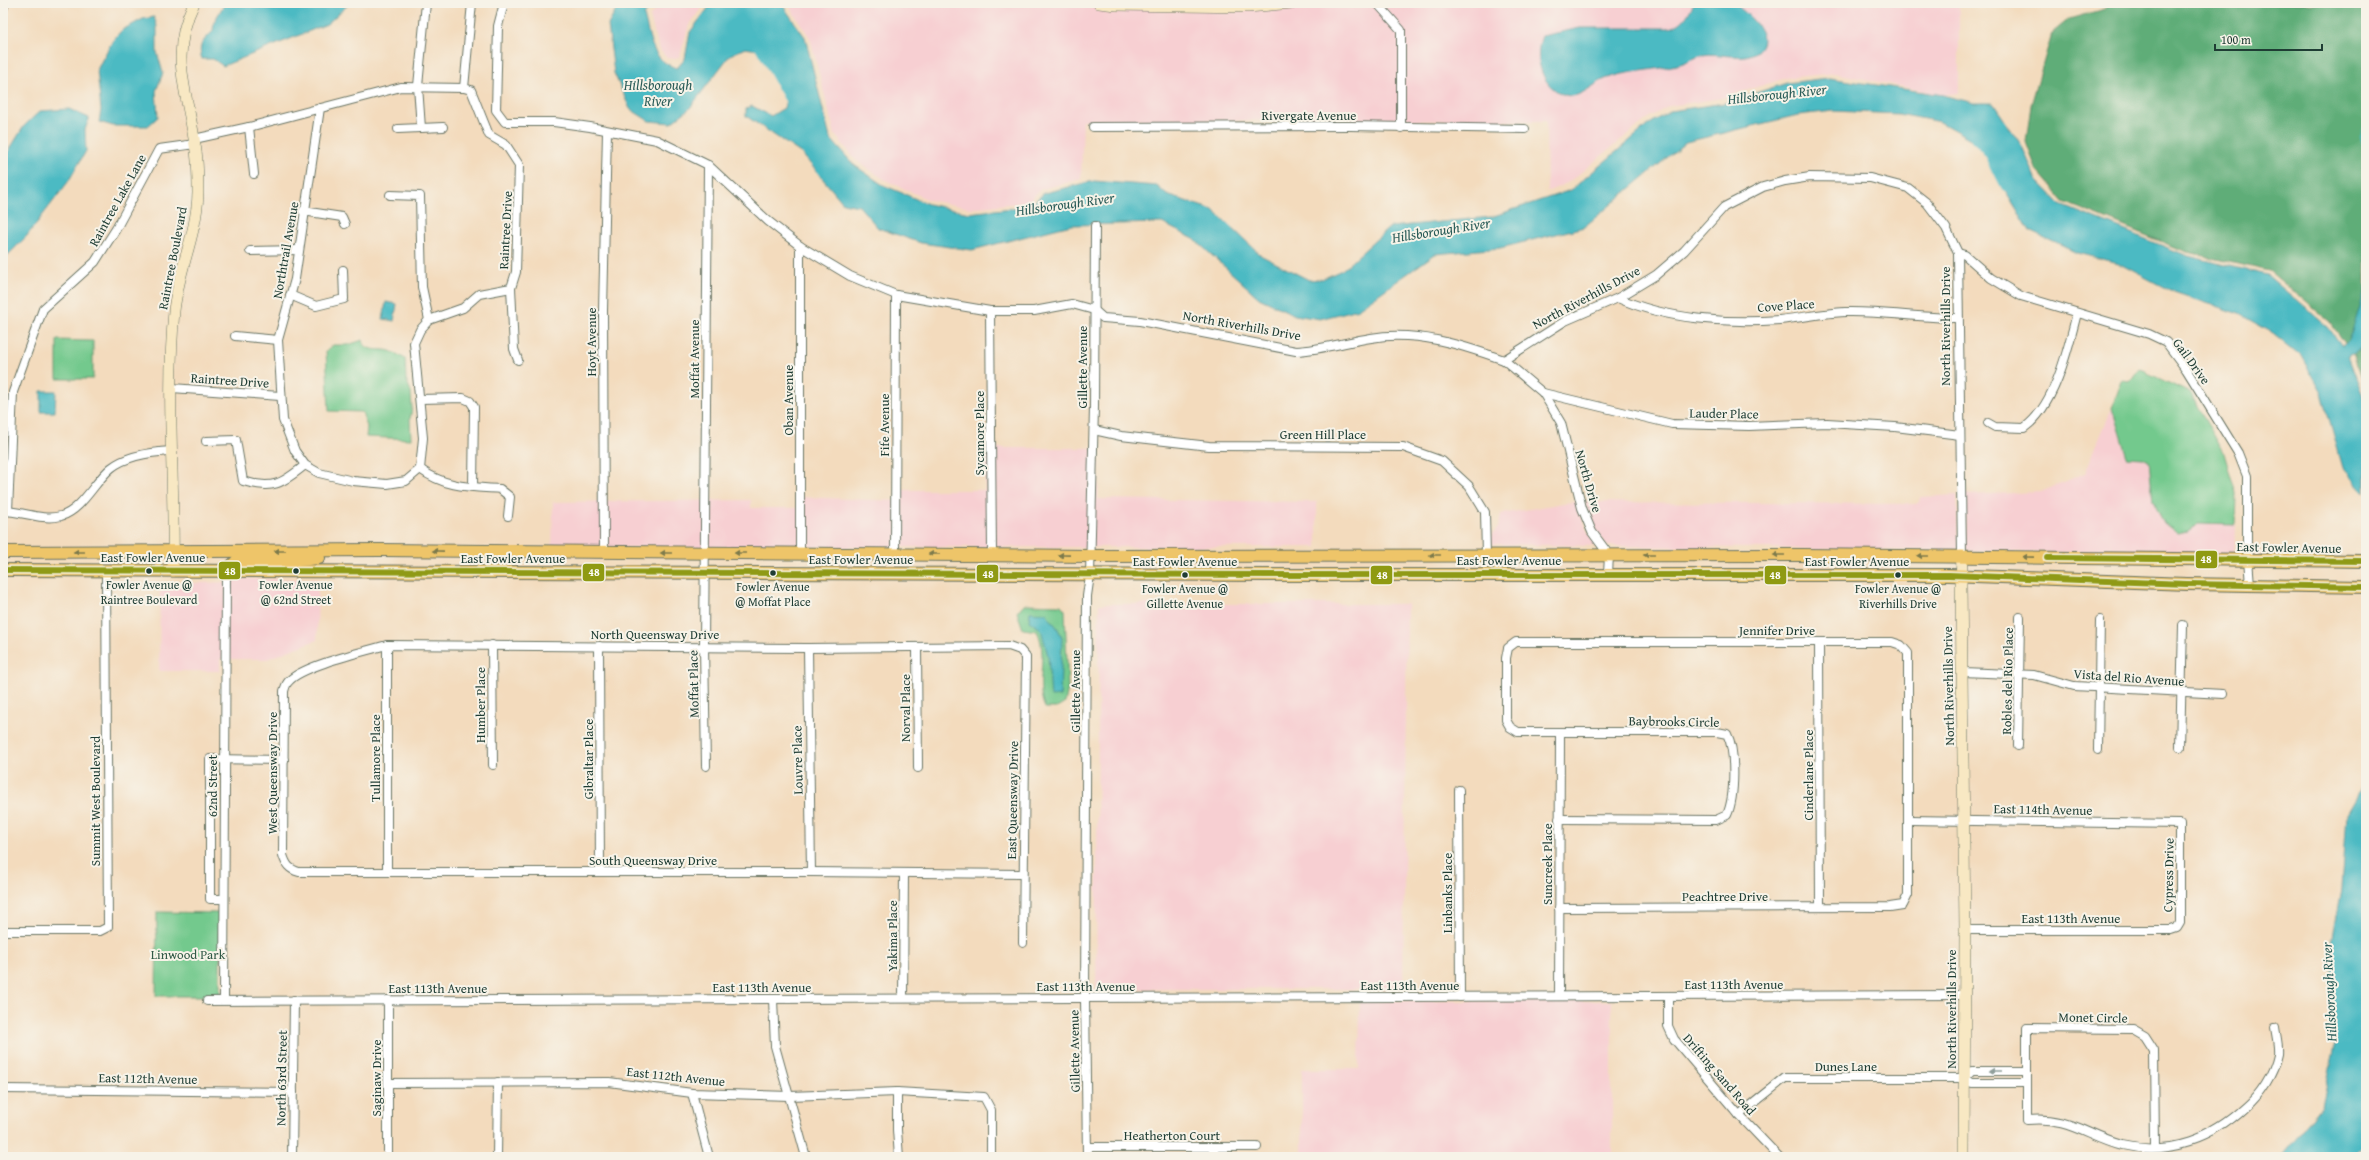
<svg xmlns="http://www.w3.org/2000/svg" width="2369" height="1160" viewBox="0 0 2369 1160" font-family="'Gentium Book Plus',serif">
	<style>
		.built { fill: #f7cfd2 }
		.green { fill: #73c98d; stroke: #498360 }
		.forest { fill: #5ead78; stroke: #3e7556 }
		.water { fill: #4bbac3; stroke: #357c7c }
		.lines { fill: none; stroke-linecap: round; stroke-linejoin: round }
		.stream { stroke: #4bbac3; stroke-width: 2 }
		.river { stroke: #4bbac3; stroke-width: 13 }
		.street-casing { stroke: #697464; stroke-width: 10 }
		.secondary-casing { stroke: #697464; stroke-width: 12 }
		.primary-casing { stroke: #697464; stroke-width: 14 }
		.street { stroke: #fff; stroke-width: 8 }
		.secondary { stroke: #f8e8c3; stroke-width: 11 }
		.primary { stroke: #eec569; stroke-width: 12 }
		.bus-1-casing { stroke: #f7f3e8; stroke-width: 9 }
		.bus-1 { stroke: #8f9a12; stroke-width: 6 }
		.oneway { fill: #7c7a4c }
		.oneway2 { fill: #8f9e9a }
		.bus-dot { fill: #1f3d34; stroke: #f7f3e8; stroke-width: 1.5 }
		.labels { text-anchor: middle; stroke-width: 4; stroke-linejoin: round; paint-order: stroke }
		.bus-label { font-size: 12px; fill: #1f3d34; stroke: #f7f3e8 }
		.street-label { font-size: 13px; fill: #1f3d34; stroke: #f7f3e8 }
		.park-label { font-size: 13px; fill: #305946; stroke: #f7f3e8 }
		.water-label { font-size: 14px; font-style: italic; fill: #2a5c58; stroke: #f7f3e8 }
		.line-badge { stroke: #f7f3e8; stroke-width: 1.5 }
		.badge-label { font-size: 11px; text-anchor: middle; font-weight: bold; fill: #fff }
	</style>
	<rect width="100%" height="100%" fill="#f7f3e8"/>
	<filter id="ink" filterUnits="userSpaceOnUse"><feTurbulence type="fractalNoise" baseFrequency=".025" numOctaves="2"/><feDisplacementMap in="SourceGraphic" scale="8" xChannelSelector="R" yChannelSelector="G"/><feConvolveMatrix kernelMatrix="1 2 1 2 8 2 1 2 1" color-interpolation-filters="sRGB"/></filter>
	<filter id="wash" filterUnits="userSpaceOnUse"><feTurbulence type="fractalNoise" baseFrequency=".012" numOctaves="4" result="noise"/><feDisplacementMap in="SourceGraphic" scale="16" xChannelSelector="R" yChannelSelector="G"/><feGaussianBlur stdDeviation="0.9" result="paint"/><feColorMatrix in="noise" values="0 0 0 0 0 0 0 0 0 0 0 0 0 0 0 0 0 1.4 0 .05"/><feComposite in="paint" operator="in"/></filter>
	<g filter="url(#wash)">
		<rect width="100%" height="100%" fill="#f3dbbd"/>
		<!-- built -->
		<g class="built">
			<polygon points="662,3 706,3 689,25 680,56 674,59 667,58 659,49 650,16"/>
			<polygon points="787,3 1959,3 1959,93 1943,95 1835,73 1786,78 1722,98 1669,106 1647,119 1569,182 1547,192 1546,121 1083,120 1081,179 1041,189 1028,202 970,208 929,200 885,180 857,161 835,135 810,38"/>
			<polygon points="2112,408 2127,457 2142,458 2149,461 2152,484 2189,532 2199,523 2235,525 2234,555 1966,551 1964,495 2041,492 2085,473"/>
			<polygon points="986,448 1099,448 1098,499 1317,502 1317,547 552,547 553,502 751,500 751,508 798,508 798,497 900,501 900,490 985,490"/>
			<polygon points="1957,495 1958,551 1607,546 1595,529 1584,502 1916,504 1919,502 1920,497"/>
			<polygon points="1576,502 1588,533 1597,546 1489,544 1489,538 1498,528 1501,514 1564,503"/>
			<polygon points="236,579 318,579 317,640 267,659 220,659 220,671 159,671 160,584 232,582"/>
			<polygon points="1099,604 1407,604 1403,989 1096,989"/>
			<polygon points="1360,1001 1612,1001 1612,1157 1302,1157 1302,1069 1359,1069"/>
		</g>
		<!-- green -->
		<g class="green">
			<polygon points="57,340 93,341 93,379 57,379"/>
			<path d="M363,340C365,353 380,348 390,351C395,353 401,356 405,359L406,379L411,392L412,408L410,419L411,439L366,437L367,427L362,412L329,411L326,351L333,345H348Z"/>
			<polygon points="2139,369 2190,393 2223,450 2236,494 2235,525 2199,524 2189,532 2178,534 2164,523 2153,501 2149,461 2142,458 2127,457 2112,408 2122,380 2130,381"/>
			<path d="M1024,604L1061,605L1065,610L1068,688L1065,703L1057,708H1045C1034,684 1049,655 1037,631L1023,629L1017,612Z"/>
			<polygon points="157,912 220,913 220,996 156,996"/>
		</g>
		<!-- forest -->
		<polygon class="forest" points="2110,3 2366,3 2366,390 2354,356 2330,322 2269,271 2187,252 2064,202 2036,169 2026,142 2031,105 2052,33 2069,19 2104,9"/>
		<!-- water -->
		<g class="water">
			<path d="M225,3H350L327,24L223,66L213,59H202C197,44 204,41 213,31L214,22Z"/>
			<path d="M620,3H654L644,15C650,37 651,61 677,68L685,59L690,32L712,3H781L805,37L830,138L854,165L883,185L928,204L969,213L1030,206L1044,193L1094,181L1157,186L1167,195L1213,210L1262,256L1309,280L1322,279L1342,270L1390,227L1491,217L1571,190L1648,125L1670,111L1725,103L1787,83L1829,78L1943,95L1974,103H1993L2022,146L2036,179L2061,205L2188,256L2267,275L2328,327L2342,346L2349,341L2366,287V334L2359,350L2348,356L2366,404V493L2343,468L2322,393L2301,356L2273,333L2239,314L2171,291L2118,263L2077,253L2030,231L2000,182L1997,154L1940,122L1899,114L1834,111L1798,115L1686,142L1584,227L1500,248L1435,254L1358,309L1320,319L1295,315L1259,298L1194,239L1162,223L1071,225L972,250L921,243L878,228L859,206L843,203L802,154L746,116V109L752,106L771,116L784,108L787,95L772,52L745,48L730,55L689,109L671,123L649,121L630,109L614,73L608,25Z"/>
			<path d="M1694,3H1734C1743,11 1768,29 1762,44C1753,66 1719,51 1703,55C1695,57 1688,62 1680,64C1655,71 1629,70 1605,79C1595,83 1581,97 1570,96C1542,92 1533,58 1542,36L1580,28H1669C1684,24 1687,16 1694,3Z"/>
			<polygon points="154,17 157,26 157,52 163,73 156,91 158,117 148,126 113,126 99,122 101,110 97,70 102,60 113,40 122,30 143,19"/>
			<polygon points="69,109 89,118 85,130 86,151 68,182 26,237 3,260 3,160 24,126 40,111"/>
			<polygon points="386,302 397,304 394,321 383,319"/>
			<polygon points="41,391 56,391 55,412 41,412"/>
			<polygon points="1030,612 1046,613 1058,629 1062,638 1060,696 1051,697 1048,656 1041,629 1029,621"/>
			<polygon points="2366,781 2366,1144 2352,1157 2280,1157 2322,1106 2335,1046 2332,942 2342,889 2347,814"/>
		</g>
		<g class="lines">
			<!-- stream -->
			<polyline class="stream" points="2366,125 2361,137 2366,153"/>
			<!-- river -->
			<g class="river">
				<polyline points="753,42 761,45 790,97"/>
				<polyline points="1975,134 1991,153 2007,185"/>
			</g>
		</g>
	</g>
	<g filter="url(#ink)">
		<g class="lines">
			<!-- street casing -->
			<g class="street-casing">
				<g id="street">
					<path d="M504,3L498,26L496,110L505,122H554L590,127L657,140L708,165L768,221L800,246L850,276L896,295L990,311H1034L1072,304L1094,310L1103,318L1140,321L1296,351C1321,350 1346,342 1371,338C1416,330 1462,345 1504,360L1565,321L1618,298L1656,275L1684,251L1724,207L1763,187L1785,181L1810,177L1870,178L1908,188L1927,203L1946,228L1958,253L1962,556"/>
					<polyline points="1377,3 1401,30 1401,128"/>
					<polyline points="3,9 5,3"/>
					<polyline points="464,88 472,3"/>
					<polyline points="249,127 254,174"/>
					<polyline points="1093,127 1350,126 1525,129"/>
					<polyline points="421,128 418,86 426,3"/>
					<polyline points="398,129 443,127"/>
					<polyline points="194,139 249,127 401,87 464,88 471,90 489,135 506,145 519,165 516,272 511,288 479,294 463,308 429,320 420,330 414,343 423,438 420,469 406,481 387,484 353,481 319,473 305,465 295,451 283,420 278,340 295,279 320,108"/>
					<polyline points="390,195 420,196 422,287 429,320"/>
					<polyline points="303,211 342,217 345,224"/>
					<polyline points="250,251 299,250"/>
					<polyline points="1958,253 1965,255 1991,278 2021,296 2149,334 2166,342 2186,369 2238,453 2247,476 2247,546 2250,585"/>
					<polyline points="511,288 514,349 518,360"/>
					<polyline points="290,295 316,306 344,299 343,270"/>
					<path d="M1618,298C1665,319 1728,324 1779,320C1801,318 1823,313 1845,312C1883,311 1920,318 1958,318"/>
					<polyline points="990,311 992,554"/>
					<polyline points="235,336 278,340"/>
					<polyline points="1504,360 1543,393 1672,424 1749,426 1827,423 1895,427 1960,435"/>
					<polyline points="172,388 280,396"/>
					<polyline points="1543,393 1561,423 1582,508 1592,532 1609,555 1608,574"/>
					<polyline points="420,399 463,398 470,401 474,407 473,487"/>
					<path d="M1988,423L1995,427L2024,428C2055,406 2068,349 2077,313"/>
					<polyline points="1094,430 1121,436 1209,446 1403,447 1442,461 1469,486 1485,512 1486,555"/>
					<path d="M206,441L236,440L243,481C272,490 282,484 305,465"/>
					<path d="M420,469C446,488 470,487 500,489L510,497L508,516"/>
					<path d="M3,511C22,511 41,521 61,516C82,510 95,481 111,468C127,455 153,452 172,451"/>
					<polyline points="8,511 13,392 43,309 95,262 116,229 159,149 195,144"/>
					<polyline points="604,553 603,311 607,131"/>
					<polyline points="800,553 800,246"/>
					<polyline points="895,554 896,295"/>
					<polyline points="1819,642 1820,907"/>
					<polyline points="387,645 387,870"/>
					<polyline points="492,645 493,765"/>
					<polyline points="599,646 600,872"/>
					<polyline points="808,648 811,872"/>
					<polyline points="917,648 918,768"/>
					<polyline points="1963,672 2034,675 2074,686 2223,694"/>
					<polyline points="2018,746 2020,617"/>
					<polyline points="2180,747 2183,625"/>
					<polyline points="2098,750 2100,620"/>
					<polyline points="706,766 704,646 708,165"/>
					<polyline points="1459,790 1460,997"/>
					<path d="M1559,819L1716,820L1727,815C1735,797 1736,751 1727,734L1717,732H1518L1510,727L1506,720V658L1508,648L1516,642H1892L1901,645L1908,653V895L1903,905L1890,907L1559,908"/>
					<polyline points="1909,820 2180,824 2180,923 2177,928 2171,930 1965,930"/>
					<path d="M1023,874L811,872H299C289,869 286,865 283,855L284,691C285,688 286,684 288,682C300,666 366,651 387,645L808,648L1009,646L1020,650L1026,657L1023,943"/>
					<polyline points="224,899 210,899 210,759 284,760"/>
					<polyline points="3,931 100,931 108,927 106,570"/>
					<polyline points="1559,996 1560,732"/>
					<polyline points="1668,996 1668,1026 1674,1039 1739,1115 1779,1157"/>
					<polyline points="903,998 904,873"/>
					<polyline points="773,999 775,1046 806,1157"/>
					<polyline points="224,1000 226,571"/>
					<polyline points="207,1001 1965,995"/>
					<polyline points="1965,1078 1972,1071 2027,1071"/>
					<polyline points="388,1083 609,1082 692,1093 790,1096 897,1092 984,1097 991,1110 991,1157"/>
					<polyline points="3,1089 293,1092"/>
					<polyline points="897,1092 897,1130 899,1157"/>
					<polyline points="692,1093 709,1157"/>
					<polyline points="1739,1115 1785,1078 1965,1078 1972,1083 2027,1083"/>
					<polyline points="1087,1147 1257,1147"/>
					<path d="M2155,1148L2154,1050L2145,1036L2133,1029L2027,1028V1120C2071,1116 2086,1135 2123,1145C2169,1156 2212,1139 2245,1108C2260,1095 2274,1074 2278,1054C2279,1046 2276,1035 2275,1027"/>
					<polyline points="292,1157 294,1000"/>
					<polyline points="388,1157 388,1000"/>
					<polyline points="497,1157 498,1082"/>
					<polyline points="1087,1157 1085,998 1087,596 1090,575 1094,407 1095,226"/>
				</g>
			</g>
			<!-- secondary casing -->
			<g class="secondary-casing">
				<g id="secondary">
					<polyline points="1099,3 1116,5 1248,7 1292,3"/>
					<polyline points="1962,556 1961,585 1965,930 1964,1157"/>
					<path d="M173,571C175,485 166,397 174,311C178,271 197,234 198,193C198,177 198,160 195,145C188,92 168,56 194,3"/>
				</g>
			</g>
			<!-- primary casing -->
			<g class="primary-casing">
				<g id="primary">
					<polyline points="3,552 380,550 1091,556 1803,555 2366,561"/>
					<polyline points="3,570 1271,575 1949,575 2187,584 2366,587"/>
					<polyline points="226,571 238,560 297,560 319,558"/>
				</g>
			</g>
			<!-- street -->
			<use href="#street" class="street"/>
			<!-- secondary -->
			<use href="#secondary" class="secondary"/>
			<!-- primary -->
			<use href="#primary" class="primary"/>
			<!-- bus-1 casing -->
			<g class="bus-1-casing">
				<g id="bus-1">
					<polyline points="2047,558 2366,561"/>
					<polyline points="3,570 1271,575 1949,575 2187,584 2366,587"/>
				</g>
			</g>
			<!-- bus-1 -->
			<use href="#bus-1" class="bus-1"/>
		</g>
		<!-- one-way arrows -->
		<defs><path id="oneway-solid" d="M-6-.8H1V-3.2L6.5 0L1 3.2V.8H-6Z"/></defs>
		<g class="oneway">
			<use href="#oneway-solid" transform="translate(280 551) rotate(180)"/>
			<use href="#oneway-solid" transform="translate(438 551) rotate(-179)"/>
			<use href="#oneway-solid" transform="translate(79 552) rotate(180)"/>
			<use href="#oneway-solid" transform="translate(666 553) rotate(-180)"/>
			<use href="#oneway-solid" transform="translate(740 553) rotate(180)"/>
			<use href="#oneway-solid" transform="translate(934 554) rotate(-180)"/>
			<use href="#oneway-solid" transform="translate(1064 555) rotate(-179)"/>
			<use href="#oneway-solid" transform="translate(1435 555) rotate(180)"/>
			<use href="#oneway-solid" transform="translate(1649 555) rotate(180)"/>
			<use href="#oneway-solid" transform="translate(1779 555) rotate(180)"/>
			<use href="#oneway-solid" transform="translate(1923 556) rotate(-180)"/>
			<use href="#oneway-solid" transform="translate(2028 557) rotate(-179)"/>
		</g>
		<use class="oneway2" href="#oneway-solid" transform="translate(1995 1071) rotate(180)"/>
	</g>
	<!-- markers -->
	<g class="bus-dot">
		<circle cx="149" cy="571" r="3.5"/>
		<circle cx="296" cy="571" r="3.5"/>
		<circle cx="773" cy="573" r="3.5"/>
		<circle cx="1185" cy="575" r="3.5"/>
		<circle cx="1898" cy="575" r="3.5"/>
	</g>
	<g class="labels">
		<!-- bus labels -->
		<g class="bus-label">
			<text x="149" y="589">Fowler Avenue @<tspan x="149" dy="15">Raintree Boulevard</tspan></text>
			<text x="296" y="589">Fowler Avenue<tspan x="296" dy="15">@ 62nd Street</tspan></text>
			<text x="773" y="591">Fowler Avenue<tspan x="773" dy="15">@ Moffat Place</tspan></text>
			<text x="1185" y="593">Fowler Avenue @<tspan x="1185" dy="15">Gillette Avenue</tspan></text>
			<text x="1898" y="593">Fowler Avenue @<tspan x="1898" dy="15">Riverhills Drive</tspan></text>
		</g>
		<!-- street labels -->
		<g class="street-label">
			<text x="1309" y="120">Rivergate Avenue</text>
			<text transform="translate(117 200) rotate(-61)" y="5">Raintree Lake Lane</text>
			<text transform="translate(505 230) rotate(-87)" y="5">Raintree Drive</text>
			<text transform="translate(285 250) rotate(-80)" y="5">Northtrail Avenue</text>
			<text transform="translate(172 258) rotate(-79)" y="5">Raintree Boulevard</text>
			<text transform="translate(1586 297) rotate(-28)" y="5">North Riverhills Drive</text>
			<text transform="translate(1786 305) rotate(-4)" y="5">Cove Place</text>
			<text transform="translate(1242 325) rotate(10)" y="5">North Riverhills Drive</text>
			<text transform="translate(1945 326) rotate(-90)" y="5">North Riverhills Drive</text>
			<text transform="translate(591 342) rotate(-90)" y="5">Hoyt Avenue</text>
			<text transform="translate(694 359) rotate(-90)" y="5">Moffat Avenue</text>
			<text transform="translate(2192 361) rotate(54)" y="5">Gail Drive</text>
			<text transform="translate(1082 367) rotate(-90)" y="5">Gillette Avenue</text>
			<text transform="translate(230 380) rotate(4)" y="5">Raintree Drive</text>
			<text transform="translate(788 400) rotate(-90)" y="5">Oban Avenue</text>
			<text transform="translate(1724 413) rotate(1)" y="5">Lauder Place</text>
			<text transform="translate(884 425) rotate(-90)" y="5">Fife Avenue</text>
			<text transform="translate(979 433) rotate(-90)" y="5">Sycamore Place</text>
			<text x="1323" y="439">Green Hill Place</text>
			<text transform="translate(1589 481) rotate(74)" y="5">North Drive</text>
			<text transform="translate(2289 547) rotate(1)" y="5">East Fowler Avenue</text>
			<text x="153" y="562">East Fowler Avenue</text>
			<text x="513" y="563">East Fowler Avenue</text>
			<text x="861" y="564">East Fowler Avenue</text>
			<text x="1509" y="565">East Fowler Avenue</text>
			<text x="1185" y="566">East Fowler Avenue</text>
			<text x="1857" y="566">East Fowler Avenue</text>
			<text x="1777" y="635">Jennifer Drive</text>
			<text x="655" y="639">North Queensway Drive</text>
			<text transform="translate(2129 677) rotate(4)" y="5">Vista del Rio Avenue</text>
			<text transform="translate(2007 681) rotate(-89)" y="5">Robles del Rio Place</text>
			<text transform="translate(693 684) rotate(-91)" y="5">Moffat Place</text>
			<text transform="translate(1948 686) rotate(-91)" y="5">North Riverhills Drive</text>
			<text transform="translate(1075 691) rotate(-90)" y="5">Gillette Avenue</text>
			<text transform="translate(480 705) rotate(-90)" y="5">Humber Place</text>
			<text transform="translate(905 708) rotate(-90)" y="5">Norval Place</text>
			<text transform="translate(1674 721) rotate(1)" y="5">Baybrooks Circle</text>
			<text transform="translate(375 758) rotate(-90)" y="5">Tullamore Place</text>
			<text transform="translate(588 759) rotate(-90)" y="5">Gibraltar Place</text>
			<text transform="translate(797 760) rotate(-91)" y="5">Louvre Place</text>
			<text transform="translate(272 773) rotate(-90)" y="5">West Queensway Drive</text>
			<text transform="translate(1808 775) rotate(-90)" y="5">Cinderlane Place</text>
			<text transform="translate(212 786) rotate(-90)" y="5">62nd Street</text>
			<text transform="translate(1012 800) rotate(-89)" y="5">East Queensway Drive</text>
			<text transform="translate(95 801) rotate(-90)" y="5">Summit West Boulevard</text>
			<text transform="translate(2043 809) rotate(1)" y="5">East 114th Avenue</text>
			<text x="653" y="865">South Queensway Drive</text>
			<text transform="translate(1547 864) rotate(-90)" y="5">Suncreek Place</text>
			<text transform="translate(2168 875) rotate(-89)" y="5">Cypress Drive</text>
			<text transform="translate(1447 893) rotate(-90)" y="5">Linbanks Place</text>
			<text x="1725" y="901">Peachtree Drive</text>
			<text x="2071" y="923">East 113th Avenue</text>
			<text transform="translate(892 936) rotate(-90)" y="5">Yakima Place</text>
			<text x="1734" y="989">East 113th Avenue</text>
			<text x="1410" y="990">East 113th Avenue</text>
			<text x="1086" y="991">East 113th Avenue</text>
			<text x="762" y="992">East 113th Avenue</text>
			<text x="438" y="993">East 113th Avenue</text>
			<text transform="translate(1951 1009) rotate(-90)" y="5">North Riverhills Drive</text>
			<text transform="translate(2093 1017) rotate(1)" y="5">Monet Circle</text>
			<text transform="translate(1074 1051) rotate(-91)" y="5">Gillette Avenue</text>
			<text x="1846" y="1071">Dunes Lane</text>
			<text transform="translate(1720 1074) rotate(49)" y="5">Drifting Sand Road</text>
			<text transform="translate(676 1076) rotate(6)" y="5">East 112th Avenue</text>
			<text transform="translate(148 1078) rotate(1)" y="5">East 112th Avenue</text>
			<text transform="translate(281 1078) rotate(-89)" y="5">North 63rd Street</text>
			<text transform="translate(376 1078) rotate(-90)" y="5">Saginaw Drive</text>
			<text x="1172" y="1140">Heatherton Court</text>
		</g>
		<!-- park labels -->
		<g class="park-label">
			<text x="188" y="959">Linwood Park</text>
		</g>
		<!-- water labels -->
		<g class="water-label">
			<text x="658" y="90">Hillsborough<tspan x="658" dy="16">River</tspan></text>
			<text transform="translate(1777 94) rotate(-6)" y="5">Hillsborough River</text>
			<text transform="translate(1065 204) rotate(-8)" y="5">Hillsborough River</text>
			<text transform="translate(1441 230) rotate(-9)" y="5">Hillsborough River</text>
			<text transform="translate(2329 992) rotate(-93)" y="5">Hillsborough River</text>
		</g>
	</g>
	<g class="line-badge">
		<rect x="2195" y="550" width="23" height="19" rx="4" fill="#8f9a12"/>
		<rect x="218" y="561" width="23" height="19" rx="4" fill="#8f9a12"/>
		<rect x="582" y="563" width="23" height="19" rx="4" fill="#8f9a12"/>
		<rect x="976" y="564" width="23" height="19" rx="4" fill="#8f9a12"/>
		<rect x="1370" y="565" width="23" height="20" rx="4" fill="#8f9a12"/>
		<rect x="1764" y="565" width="23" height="20" rx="4" fill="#8f9a12"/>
	</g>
	<g class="badge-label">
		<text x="2206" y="563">48</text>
		<text x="230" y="575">48</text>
		<text x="594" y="576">48</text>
		<text x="988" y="578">48</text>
		<text x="1382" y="579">48</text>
		<text x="1775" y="579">48</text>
	</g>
	<!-- margin -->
	<rect width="2369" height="1160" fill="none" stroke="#f7f3e8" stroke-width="16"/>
	<!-- scale -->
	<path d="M2215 44v6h107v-6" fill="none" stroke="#1f3d34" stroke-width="2"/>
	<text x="2221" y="44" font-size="12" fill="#1f3d34" stroke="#f7f3e8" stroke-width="3" paint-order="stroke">100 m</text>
</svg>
